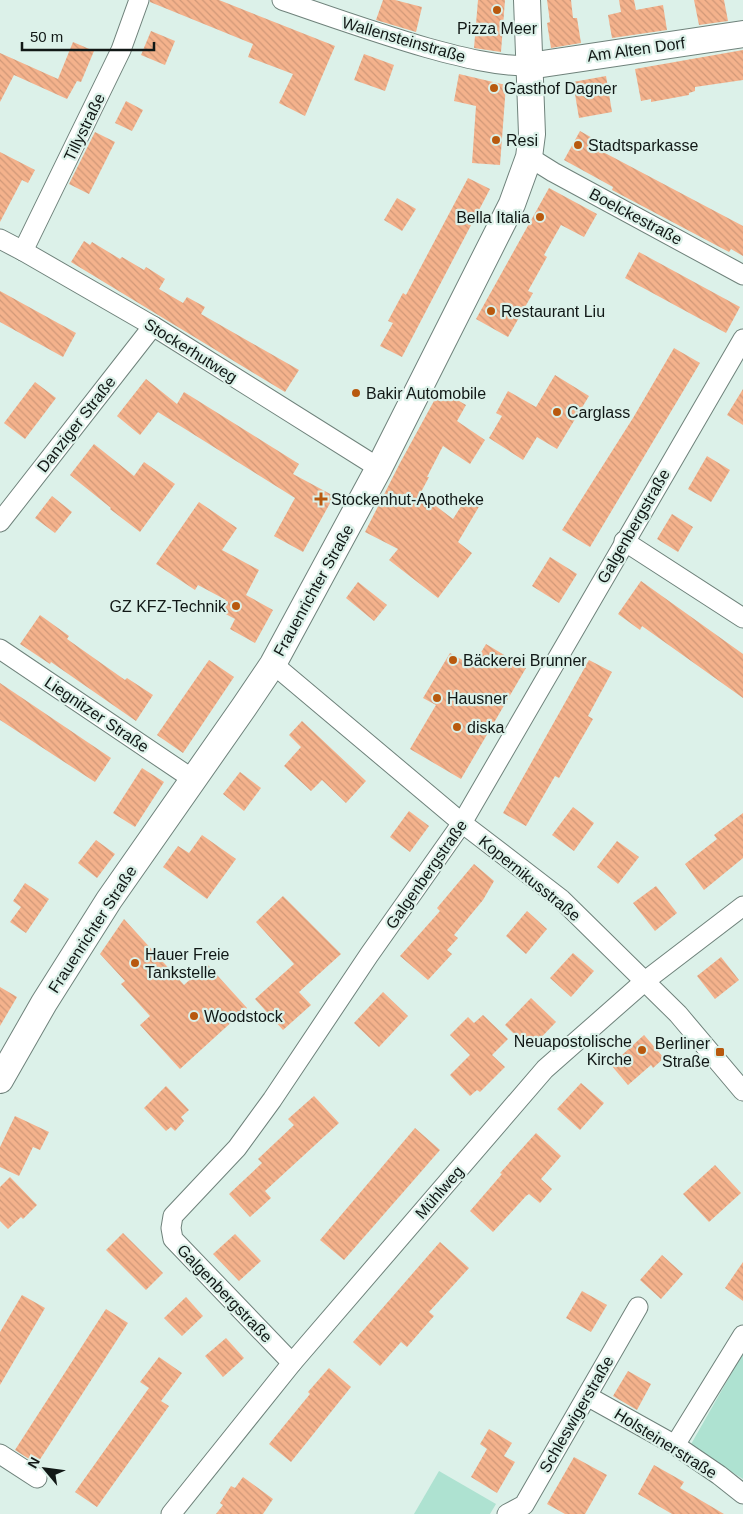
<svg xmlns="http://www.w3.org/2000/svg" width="743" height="1514" viewBox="0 0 743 1514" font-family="Helvetica,sans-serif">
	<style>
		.grass { fill: #aee2d1 }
		.building { fill: url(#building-back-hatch) }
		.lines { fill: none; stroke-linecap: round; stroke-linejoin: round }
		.street-casing { stroke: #6f827b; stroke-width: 21 }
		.secondary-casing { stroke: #6f827b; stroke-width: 28 }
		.street { stroke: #fff; stroke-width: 19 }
		.secondary { stroke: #fff; stroke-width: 26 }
		.poi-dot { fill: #b8590e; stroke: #dcf1e9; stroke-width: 2 }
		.labels { text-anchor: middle; stroke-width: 4.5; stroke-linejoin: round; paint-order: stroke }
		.poi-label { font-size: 16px; fill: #111816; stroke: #dcf1e9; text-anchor: start }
		.street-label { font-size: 16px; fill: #111816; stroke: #dcf1e9 }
	</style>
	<defs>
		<pattern id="building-back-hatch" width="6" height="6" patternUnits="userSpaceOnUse" patternTransform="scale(1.25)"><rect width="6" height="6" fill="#f4b28c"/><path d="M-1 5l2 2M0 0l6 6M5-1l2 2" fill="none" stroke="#d09878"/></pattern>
	</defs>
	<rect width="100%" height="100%" fill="#dcf1e9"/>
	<!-- grass -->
	<g class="grass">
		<polygon points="743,1353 743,1479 690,1446"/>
		<polygon points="439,1471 496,1504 490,1514 414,1514"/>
	</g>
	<!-- building -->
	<g class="building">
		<polygon points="150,0 219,0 335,46 305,116 279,103 293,74 248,57 253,44 150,2"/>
		<polygon points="383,0 395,0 422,7 416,32 376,20"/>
		<polygon points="478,0 505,0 501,52 474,48"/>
		<polygon points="547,0 571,0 573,18 577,18 581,43 551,48 547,23 550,22"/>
		<polygon points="619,0 634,0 636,10 663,5 667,30 612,38 608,15 621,12"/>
		<polygon points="694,0 724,0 728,21 699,25"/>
		<polygon points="151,31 175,41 165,65 141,55"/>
		<polygon points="73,42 94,51 81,82 77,81 67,99 14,75 0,102 0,53 58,79"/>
		<polygon points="743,50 743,80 695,87 695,91 689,93 689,95 651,102 651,99 641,101 635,69"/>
		<polygon points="364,54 394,65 385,91 354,80"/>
		<polygon points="459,74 506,85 500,165 472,163 476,106 454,101"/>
		<polygon points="606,76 612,112 579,118 573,82"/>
		<polygon points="126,101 143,110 132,131 115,123"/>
		<polygon points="580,131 608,147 605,153 743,226 743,256 731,249 729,252 612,190 613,187 564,160"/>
		<polygon points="95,132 115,142 89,194 69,184"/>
		<polygon points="0,152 35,170 28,183 22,180 0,222"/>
		<polygon points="468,178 490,189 402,357 380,346 393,323 388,321 403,293 406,295"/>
		<polygon points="549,188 597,214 584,237 561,225 544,255 547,257 528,291 533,293 508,337 476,319"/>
		<polygon points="397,198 416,209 402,231 384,220"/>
		<polygon points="84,241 90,245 92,242 120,259 122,257 144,270 146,267 165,279 159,289 183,303 187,297 205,307 201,314 299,370 285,392 71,262"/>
		<polygon points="639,252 740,307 726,333 625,278"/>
		<polygon points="0,291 76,333 63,357 0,322"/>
		<polygon points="674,348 700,363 590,547 562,530 633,418"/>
		<polygon points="555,375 589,396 557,449 537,437 523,460 489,438 502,416 496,413 508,391 536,407"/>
		<polygon points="146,379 177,404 184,392 299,464 293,474 334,496 303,552 274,536 295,498 158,412 140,435 117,416"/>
		<polygon points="35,382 56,398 25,439 4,423"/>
		<polygon points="743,389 743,425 727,415"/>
		<polygon points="440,390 466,405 457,421 485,440 470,464 443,446 427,477 429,477 420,494 453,519 467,497 480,505 458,542 472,553 438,598 389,560 398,549 365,532 400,463"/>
		<polygon points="94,444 134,476 144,462 175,484 140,532 110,509 111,508 70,475"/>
		<polygon points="707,456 730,470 711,502 688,489"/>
		<polygon points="52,496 72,512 55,533 35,518"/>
		<polygon points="199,502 237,528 222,550 259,570 246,595 273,610 255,643 230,629 235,619 220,611 226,600 198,585 195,590 156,564"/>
		<polygon points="672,514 693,527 678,552 657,539"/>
		<polygon points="550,557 577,574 559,603 532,586"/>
		<polygon points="641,581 743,654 743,698 642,626 640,630 618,614"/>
		<polygon points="358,582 387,605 374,621 346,598"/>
		<polygon points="40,615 69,636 67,639 125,680 127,678 153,695 136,721 51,662 50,664 20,644"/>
		<polygon points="486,644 526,668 461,779 410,749 436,705 423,698 450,653 473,666"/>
		<polygon points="209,660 234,677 183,753 157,735"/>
		<polygon points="589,660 612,672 588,716 593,719 559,778 555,776 526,826 503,813"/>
		<polygon points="0,683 111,758 95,782 0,720"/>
		<polygon points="302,721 366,781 346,803 322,780 311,791 284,766 301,747 289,735"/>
		<polygon points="142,768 164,782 135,827 113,813"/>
		<polygon points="240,772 261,788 244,811 223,794"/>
		<polygon points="573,807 594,823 574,851 552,835"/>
		<polygon points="409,811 429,826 410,852 390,837"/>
		<polygon points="743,813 743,858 704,890 685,864 717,839 714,835"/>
		<polygon points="202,835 236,859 207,899 163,867 178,846 189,853"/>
		<polygon points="96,840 115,854 97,878 78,863"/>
		<polygon points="617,841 639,857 618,884 597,867"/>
		<polygon points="474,864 494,881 483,900 454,935 458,938 447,950 452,954 428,980 400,956 440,911 437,908"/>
		<polygon points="25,883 49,899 26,933 10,922 21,907 13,901"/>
		<polygon points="656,886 677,913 655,931 633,903"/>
		<polygon points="283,896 341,954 299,992 311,1005 283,1030 255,999 294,964 256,922"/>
		<polygon points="527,911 547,929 526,954 506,936"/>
		<polygon points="124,919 184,985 207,964 247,1008 180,1069 140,1025 150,1016 121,984 125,981 100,954"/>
		<polygon points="573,953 594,971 571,997 550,978"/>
		<polygon points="721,957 739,980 715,999 697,976"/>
		<polygon points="0,987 17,997 0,1026"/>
		<polygon points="383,992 408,1016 379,1047 354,1023"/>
		<polygon points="531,998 556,1022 530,1049 505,1025"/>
		<polygon points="483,1015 508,1039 492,1055 505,1067 480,1092 477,1090 470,1096 450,1075 470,1055 450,1035 468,1017 474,1023"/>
		<polygon points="644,1035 664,1058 653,1068 651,1065 628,1085 611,1065"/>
		<polygon points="581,1083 604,1103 580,1130 557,1109"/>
		<polygon points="166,1086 189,1110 181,1117 184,1121 175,1131 171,1127 166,1131 144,1108"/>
		<polygon points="314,1096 339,1123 265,1191 271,1198 250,1217 229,1194 262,1163 258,1159 294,1125 288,1119"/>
		<polygon points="15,1116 49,1132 40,1150 33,1147 19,1176 0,1167 0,1147"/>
		<polygon points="415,1128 440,1150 344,1260 320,1240"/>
		<polygon points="536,1133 561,1156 541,1179 552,1189 540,1203 529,1194 526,1196 493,1232 470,1211 502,1174 500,1173"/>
		<polygon points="715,1165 741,1193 709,1222 683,1194"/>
		<polygon points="10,1177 37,1205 23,1219 21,1217 8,1229 0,1221 0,1187"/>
		<polygon points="123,1233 163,1273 146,1290 106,1250"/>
		<polygon points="235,1234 261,1261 239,1281 213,1254"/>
		<polygon points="440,1242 469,1268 429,1312 434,1316 407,1347 401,1342 380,1366 353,1342"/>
		<polygon points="662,1255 683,1274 661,1299 640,1280"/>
		<polygon points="743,1262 743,1301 725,1288"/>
		<polygon points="582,1291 607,1305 591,1332 566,1318"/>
		<polygon points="22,1295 45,1308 0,1385 0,1332"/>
		<polygon points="186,1297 203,1316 182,1336 164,1318"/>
		<polygon points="106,1309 128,1323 37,1464 15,1450"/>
		<polygon points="226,1338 244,1358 223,1377 205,1356"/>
		<polygon points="159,1357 182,1373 161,1401 169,1406 97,1507 75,1492 149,1388 140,1382"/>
		<polygon points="329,1368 351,1387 291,1462 269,1444 310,1394 308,1392"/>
		<polygon points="628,1371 651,1384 637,1410 613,1396"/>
		<polygon points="489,1429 512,1443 504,1456 515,1462 497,1493 471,1477 487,1449 480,1444"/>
		<polygon points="574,1457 607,1475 585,1514 565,1514 547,1504"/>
		<polygon points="654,1465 684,1482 680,1488 724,1514 672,1514 638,1494"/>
		<polygon points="243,1477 273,1499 263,1514 216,1514 223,1505 220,1503 231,1486 235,1488"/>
	</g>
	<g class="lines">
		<!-- street casing -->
		<g class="street-casing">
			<g id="street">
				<path d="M282,0C331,17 379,34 428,48C461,57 495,66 529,66"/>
				<polyline points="529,157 553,172 743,275"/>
				<polyline points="0,239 23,251 153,326 379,468"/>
				<polyline points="23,251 121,50 139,0"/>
				<polyline points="0,522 153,326"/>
				<polyline points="624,541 743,618"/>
				<polyline points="0,649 194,780"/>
				<polyline points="273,664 462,823 561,899 678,1014 743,1091"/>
				<polyline points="292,1363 173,1239 171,1228 173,1216 237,1148 272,1100 369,955 462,823 743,339"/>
				<polyline points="587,1396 675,1445 719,1475 743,1494"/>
				<polyline points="675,1445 743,1335"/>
				<polyline points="0,1454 37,1478"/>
				<polyline points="171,1514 292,1363 545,1069 645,981 743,906"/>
				<polyline points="507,1514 524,1505 638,1307"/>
			</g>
		</g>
		<!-- secondary casing -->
		<g class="secondary-casing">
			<g id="secondary">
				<polyline points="529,66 743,34"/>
				<polyline points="0,1080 44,1003 109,900 244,707 273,664 379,468 512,204 529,157 532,134 527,0"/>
			</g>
		</g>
		<!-- street -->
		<use href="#street" class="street"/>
		<!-- secondary -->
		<use href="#secondary" class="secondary"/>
	</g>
	<!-- markers -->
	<g class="poi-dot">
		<circle cx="497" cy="10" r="5"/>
		<circle cx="494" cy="88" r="5"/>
		<circle cx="496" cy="140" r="5"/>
		<circle cx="578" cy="145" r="5"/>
		<circle cx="540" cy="217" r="5"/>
		<circle cx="491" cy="311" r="5"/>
		<circle cx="356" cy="393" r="5"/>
		<circle cx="557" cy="412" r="5"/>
		<path d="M318.5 491.5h5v5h5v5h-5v5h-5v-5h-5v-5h5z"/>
		<circle cx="236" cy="606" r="5"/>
		<circle cx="453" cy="660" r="5"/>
		<circle cx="437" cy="698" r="5"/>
		<circle cx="457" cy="727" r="5"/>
		<circle cx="135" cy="963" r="5"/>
		<circle cx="194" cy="1016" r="5"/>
		<circle cx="642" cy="1050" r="5"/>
		<rect x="715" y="1047" width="10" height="10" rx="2.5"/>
	</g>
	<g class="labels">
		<!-- poi labels -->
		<g class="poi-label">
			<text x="497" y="34" text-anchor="middle">Pizza Meer</text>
			<text x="504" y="94">Gasthof Dagner</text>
			<text x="506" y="146">Resi</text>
			<text x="588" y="151">Stadtsparkasse</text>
			<text x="530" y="223" text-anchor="end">Bella Italia</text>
			<text x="501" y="317">Restaurant Liu</text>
			<text x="366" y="399">Bakir Automobile</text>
			<text x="567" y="418">Carglass</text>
			<text x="331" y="505">Stockenhut-Apotheke</text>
			<text x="226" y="612" text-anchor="end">GZ KFZ-Technik</text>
			<text x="463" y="666">Bäckerei Brunner</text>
			<text x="447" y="704">Hausner</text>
			<text x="467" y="733">diska</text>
			<text x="145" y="960">Hauer Freie<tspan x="145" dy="18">Tankstelle</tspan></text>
			<text x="204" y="1022">Woodstock</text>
			<text x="632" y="1047" text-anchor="end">Neuapostolische<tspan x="632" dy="18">Kirche</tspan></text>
			<text x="710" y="1049" text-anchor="end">Berliner<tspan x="710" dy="18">Straße</tspan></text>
		</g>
		<!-- street labels -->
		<g class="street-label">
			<text transform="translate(404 39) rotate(16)" y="6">Wallensteinstraße</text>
			<text transform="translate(636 49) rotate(-8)" y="6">Am Alten Dorf</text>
			<text transform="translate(84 127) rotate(-64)" y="6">Tillystraße</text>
			<text transform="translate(636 216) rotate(28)" y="6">Boelckestraße</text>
			<text transform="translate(191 350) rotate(32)" y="6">Stockerhutweg</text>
			<text transform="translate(76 424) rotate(-52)" y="6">Danziger Straße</text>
			<text transform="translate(633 526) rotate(-60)" y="6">Galgenbergstraße</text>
			<text transform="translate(313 590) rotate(-61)" y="6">Frauenrichter Straße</text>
			<text transform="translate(97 714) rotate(34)" y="6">Liegnitzer Straße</text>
			<text transform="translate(426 874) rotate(-55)" y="6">Galgenbergstraße</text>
			<text transform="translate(530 878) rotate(39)" y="6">Kopernikusstraße</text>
			<text transform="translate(92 929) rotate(-57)" y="6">Frauenrichter Straße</text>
			<text transform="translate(439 1192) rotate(-49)" y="6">Mühlweg</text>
			<text transform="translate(225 1293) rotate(46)" y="6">Galgenbergstraße</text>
			<text transform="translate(576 1414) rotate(-60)" y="6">Schleswigerstraße</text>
			<text transform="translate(666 1443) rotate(32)" y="6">Holsteinerstraße</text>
		</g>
	</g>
	<!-- north arrow -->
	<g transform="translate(45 1469) rotate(299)" stroke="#dcf1e9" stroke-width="4" paint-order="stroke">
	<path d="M0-4L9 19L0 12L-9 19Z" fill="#111816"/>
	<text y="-8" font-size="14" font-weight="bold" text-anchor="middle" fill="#111816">N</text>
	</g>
	<!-- scale -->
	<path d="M22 42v8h132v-8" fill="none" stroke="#111816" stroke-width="2.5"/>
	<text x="30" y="42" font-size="15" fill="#111816" stroke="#dcf1e9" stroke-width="4" paint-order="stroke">50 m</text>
</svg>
